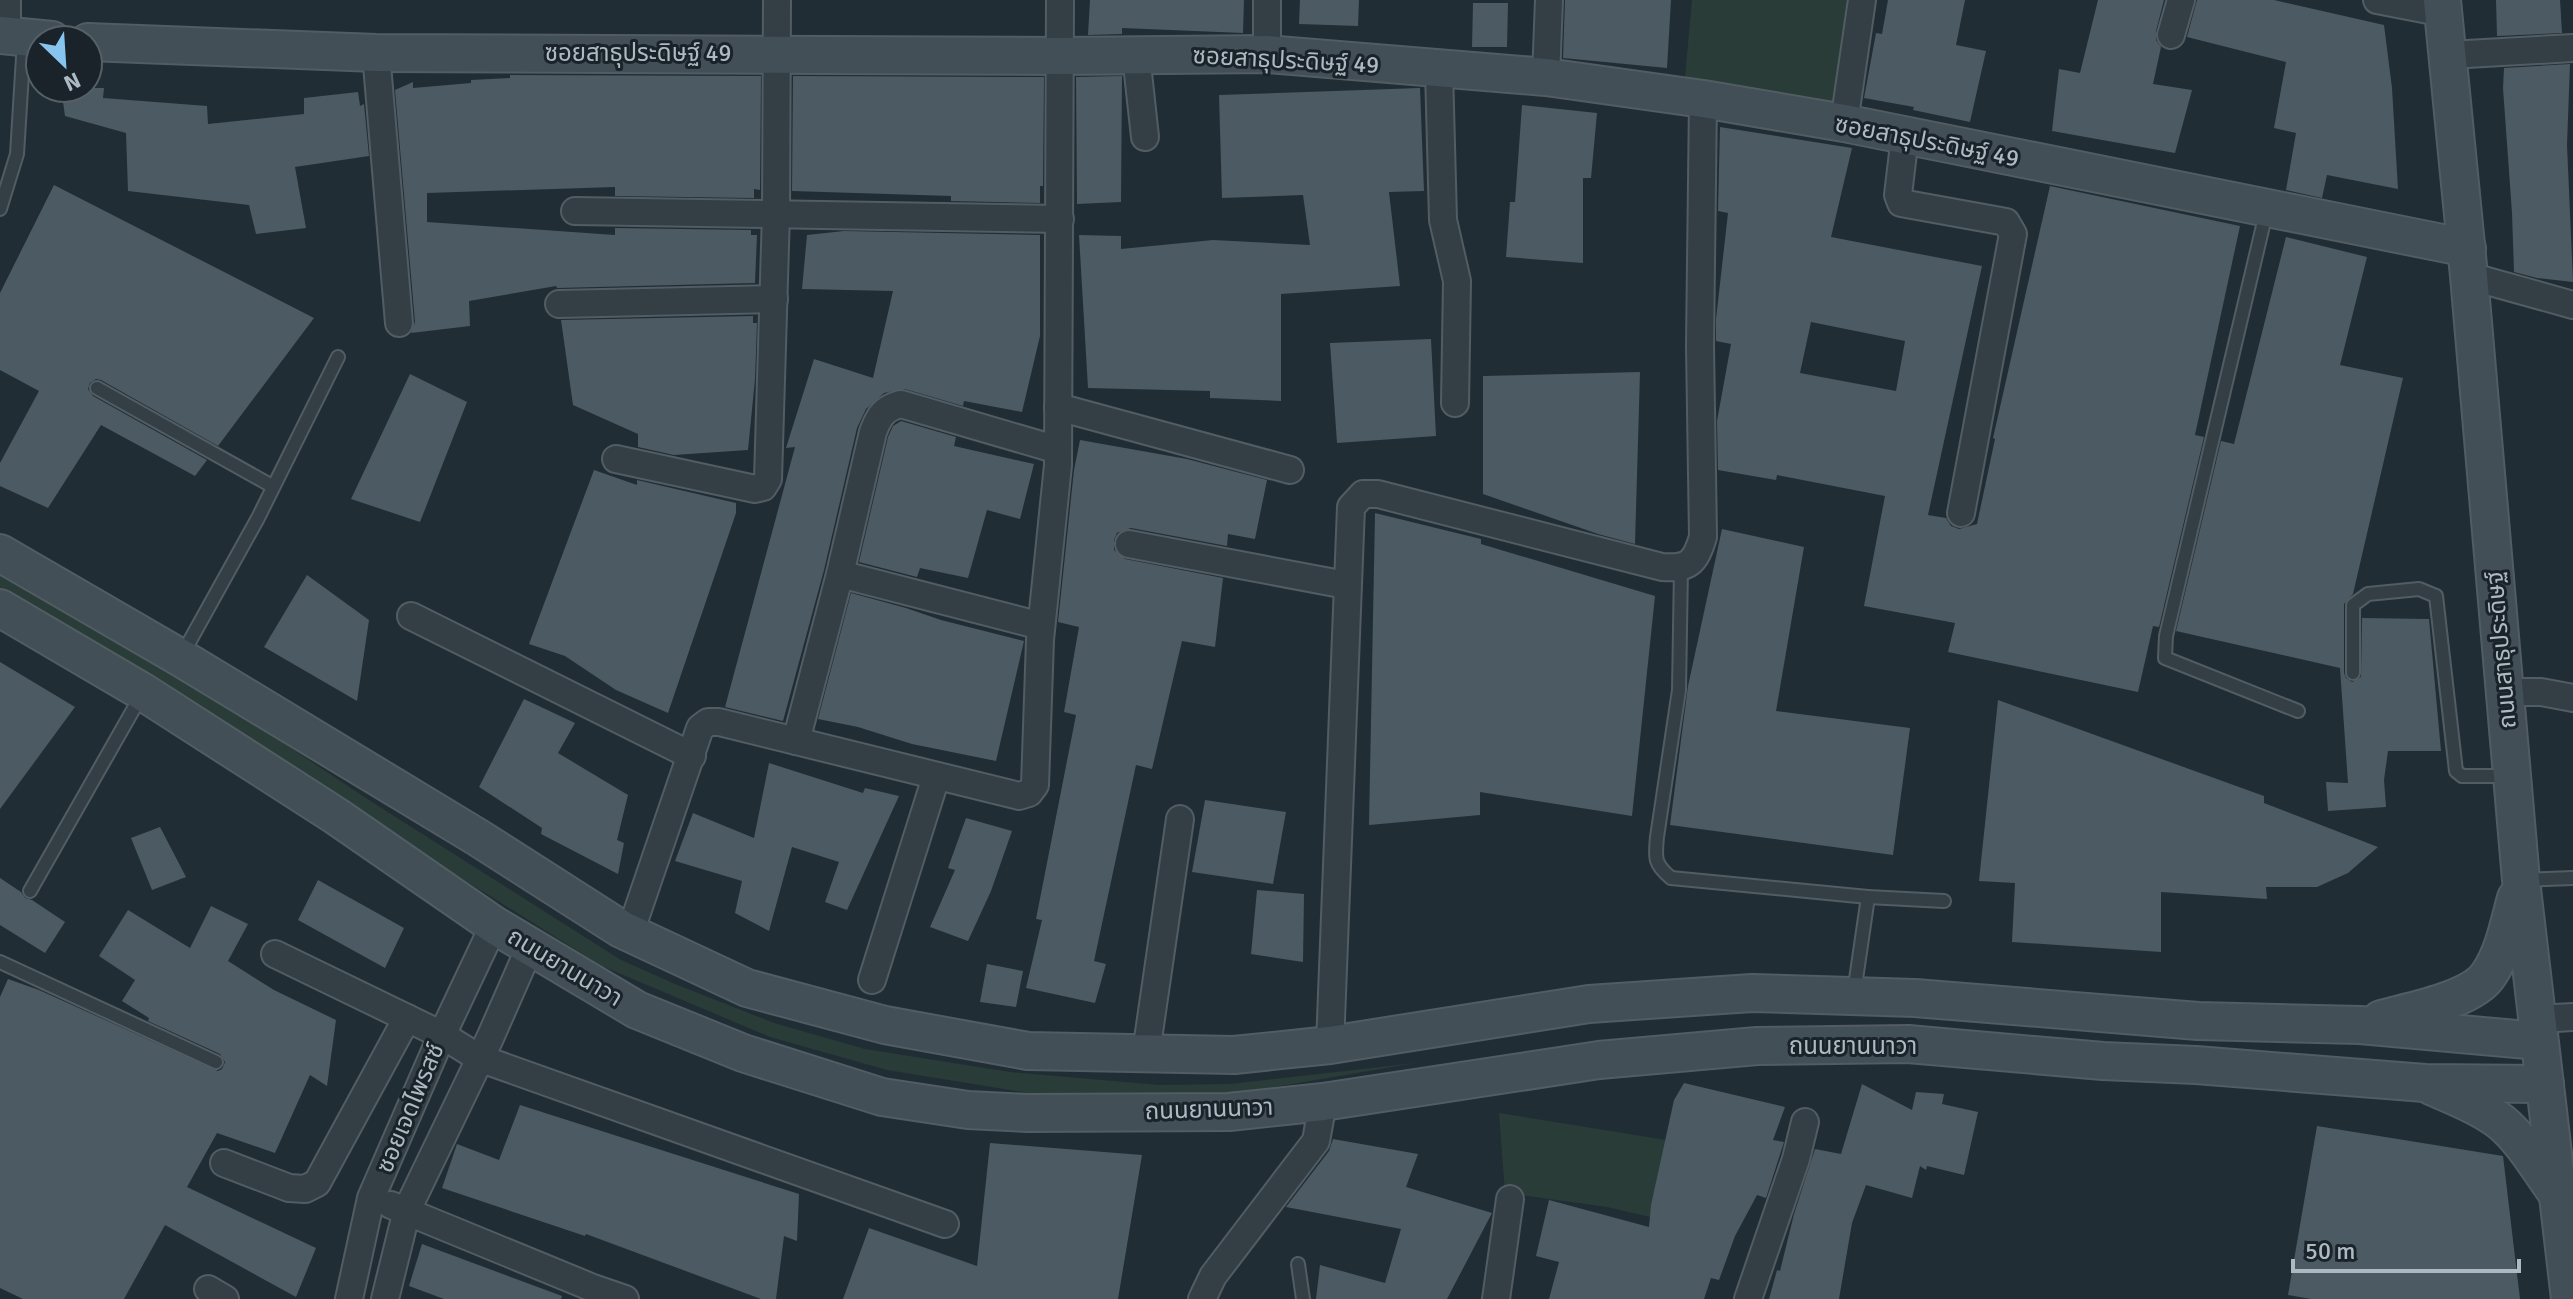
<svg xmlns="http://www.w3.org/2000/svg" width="2573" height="1299" viewBox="0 0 2573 1299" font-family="Signika,'Noto Sans Thai',sans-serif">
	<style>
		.green { fill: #293c37 }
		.building { fill: #4c5a63; fill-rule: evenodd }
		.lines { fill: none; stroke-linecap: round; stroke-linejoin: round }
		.lane-casing { stroke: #515c63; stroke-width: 16 }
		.street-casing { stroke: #515c63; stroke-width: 30 }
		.secondary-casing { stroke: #515c63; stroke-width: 40 }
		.lane { stroke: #343e45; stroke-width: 12 }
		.street { stroke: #343e45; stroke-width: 26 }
		.secondary { stroke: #424f57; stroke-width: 36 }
		.labels { text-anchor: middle; stroke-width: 6; stroke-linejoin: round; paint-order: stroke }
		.street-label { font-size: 24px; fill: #aebac2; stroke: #1a2329 }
	</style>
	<rect width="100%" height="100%" fill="#212d34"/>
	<!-- green -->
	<g class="green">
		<polygon points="1692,0 1853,0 1835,104 1685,77"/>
		<polygon points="0,569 172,669 372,802 621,960 675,984 774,1023 865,1049 1010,1072 1159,1085 1230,1084 1416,1063 1233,1094 1170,1100 1054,1097 887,1070 770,1037 602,966 0,590"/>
		<polygon points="1499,1113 1666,1140 1650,1217 1607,1207 1505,1193"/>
	</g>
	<!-- building -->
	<g class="building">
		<polygon points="1090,0 1244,0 1243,33 1122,28 1122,34 1088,35"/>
		<polygon points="1300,0 1359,0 1358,26 1299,24"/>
		<polygon points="1565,0 1671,0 1667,68 1563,58"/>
		<polygon points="1888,0 1965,0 1956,45 1986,51 1970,122 1913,110 1914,107 1864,98 1876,33 1882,34"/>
		<polygon points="2098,0 2164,0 2156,31 2156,40 2161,47 2153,84 2192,90 2175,153 2052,131 2059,69 2080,73"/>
		<polygon points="2197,0 2274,0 2384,25 2392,88 2398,189 2327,175 2322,198 2286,190 2296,133 2274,128 2286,62 2187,37"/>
		<polygon points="2496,0 2560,0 2562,33 2497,36"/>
		<polygon points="1473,3 1508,3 1507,47 1472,47"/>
		<polygon points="2570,64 2567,145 2573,282 2537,278 2514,272 2512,213 2503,88 2504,68"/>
		<polygon points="510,75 761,76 760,190 754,189 754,198 615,196 615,187 427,193 427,222 615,235 615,228 751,230 751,235 757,235 755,283 557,288 556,286 469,301 470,326 411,333 415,322 395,90 413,82 413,88 471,83 471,80 510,78"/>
		<polygon points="793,76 1044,77 1043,186 1040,186 1040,203 951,201 951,196 792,191"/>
		<polygon points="1122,76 1121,202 1077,204 1076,77"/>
		<polygon points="61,88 104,88 103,98 207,106 208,124 304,114 304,98 358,92 360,106 364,104 369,156 295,167 306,228 256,234 249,205 128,191 126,133 65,116"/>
		<polygon points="1420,88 1424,191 1389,192 1400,286 1281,294 1281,401 1210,398 1210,391 1088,388 1079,235 1121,236 1121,249 1213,240 1310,245 1303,195 1222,198 1219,95"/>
		<polygon points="1522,105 1597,113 1591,178 1583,178 1583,263 1506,257 1510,202 1515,202"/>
		<path d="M1720,127L1852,148L1831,237L1982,266L1928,515L1946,518L1951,526L1959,529L1977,524L1995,439L1993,438L2050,186L2240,226L2195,435L2204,437L2159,627L2153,626L2138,692L1948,652L1955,623L1864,606L1885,496L1777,475L1776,480L1718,470L1717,421L1731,344L1716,341V319L1728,213L1718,211ZM1811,322L1905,341L1896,391L1800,373Z"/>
		<polygon points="54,185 314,318 218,446 101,380 96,379 90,383 88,389 93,396 207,460 195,476 101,425 48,508 0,486 0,463 39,391 0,370 0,293"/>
		<polygon points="844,231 1040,235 1040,336 1022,412 964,401 963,406 905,389 884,393 866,409 857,428 824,570 783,721 725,707 795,447 786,448 814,359 873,378 893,291 802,289 807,235"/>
		<polygon points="2286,237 2367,257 2340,365 2403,378 2353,594 2344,604 2344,673 2346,678 2352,682 2361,677 2362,618 2429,619 2441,751 2388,751 2384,780 2386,807 2328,811 2326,782 2348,783 2340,668 2176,631 2221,441 2234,444"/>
		<polygon points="753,316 753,323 757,323 755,379 748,450 674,455 638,447 638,434 573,405 561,320"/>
		<polygon points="1431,339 1436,436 1337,443 1330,343"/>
		<polygon points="1640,372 1635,544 1598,534 1483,494 1483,376"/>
		<polygon points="410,374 467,402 420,522 351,499"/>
		<polygon points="901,421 956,437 954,446 1034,464 1020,519 987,510 968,578 920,568 917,577 859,562 888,437 893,426"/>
		<polygon points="1080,440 1187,459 1267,480 1255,539 1228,534 1227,546 1131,528 1117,533 1114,540 1114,550 1125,559 1223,578 1215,647 1182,641 1152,769 1136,765 1094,961 1106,964 1095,1003 1026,988 1042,920 1036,919 1076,715 1064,712 1079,627 1058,622 1074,470"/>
		<polygon points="594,470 637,485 637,480 736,503 736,513 668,713 616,690 565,656 529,644"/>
		<polygon points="1375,513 1481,539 1481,544 1655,596 1632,816 1480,792 1480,815 1369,825"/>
		<polygon points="1722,529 1804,547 1776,711 1910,728 1893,855 1670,825 1688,686"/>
		<polygon points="307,575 369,620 357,701 264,647"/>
		<polygon points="851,593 906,608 941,620 1024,641 996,761 912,744 858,727 818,719"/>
		<polygon points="0,662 75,707 0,809"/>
		<polygon points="524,699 575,723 558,753 628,795 617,840 624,843 618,874 541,834 542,828 479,787"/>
		<polygon points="1998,700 2264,796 2264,803 2378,847 2348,873 2317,887 2266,887 2267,899 2161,892 2161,952 2012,942 2015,883 1979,881"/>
		<polygon points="769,763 863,793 865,788 899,796 847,910 825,902 839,862 792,847 769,931 735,913 742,881 675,861 693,813 754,838"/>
		<polygon points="1205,800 1286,812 1273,884 1192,872"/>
		<polygon points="966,818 1012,831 991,891 968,941 930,927 955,870 948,868"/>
		<polygon points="160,827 186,877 152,890 131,838"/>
		<polygon points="0,878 21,892 25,898 32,900 65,922 45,953 0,925"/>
		<polygon points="318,880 404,928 385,968 298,920"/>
		<polygon points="1257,890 1304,894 1303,962 1251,954"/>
		<polygon points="211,906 248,924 228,961 274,990 336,1020 327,1086 310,1075 275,1153 217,1133 187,1187 316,1248 296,1297 165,1225 124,1299 23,1299 0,1288 0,997 8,979 39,990 218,1071 222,1069 225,1062 220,1054 148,1021 149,1018 122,1001 135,980 99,956 128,910 190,948"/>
		<polygon points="987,964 1023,971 1016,1007 980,1002"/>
		<polygon points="1684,1083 1785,1107 1773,1140 1784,1142 1766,1198 1757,1195 1735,1236 1719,1280 1711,1278 1704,1299 1549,1299 1559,1262 1536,1256 1549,1200 1649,1227 1651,1205 1674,1100"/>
		<polygon points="1862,1084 1912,1110 1916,1092 1944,1094 1942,1104 1978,1112 1964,1175 1927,1166 1926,1170 1920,1166 1912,1198 1866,1185 1852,1223 1839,1299 1769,1299 1777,1270 1780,1271 1794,1214 1815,1149 1841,1154"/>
		<polygon points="520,1105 799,1194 797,1241 784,1236 776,1299 761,1299 586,1234 585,1236 442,1188 457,1144 499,1160"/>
		<polygon points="2317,1126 2503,1156 2520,1299 2311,1299 2288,1295"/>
		<polygon points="1333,1139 1418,1154 1406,1187 1492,1213 1447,1299 1316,1299 1320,1265 1385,1283 1401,1229 1286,1207 1329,1151"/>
		<polygon points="990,1143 1142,1155 1118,1299 843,1299 869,1228 977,1266"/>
		<polygon points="422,1244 562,1296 561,1299 444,1299 409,1286"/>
	</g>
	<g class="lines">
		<!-- lane casing -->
		<g class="lane-casing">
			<g id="lane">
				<polyline points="0,209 17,154 24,41"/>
				<polyline points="2266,213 2166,636 2165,658 2298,711"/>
				<polyline points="97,388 272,486"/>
				<path d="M1681,568L1679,690L1657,837C1655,858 1654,864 1671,878L1868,897L1944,901"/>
				<polyline points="182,655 258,518 338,357"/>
				<polyline points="2353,673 2353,605 2368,594 2419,589 2436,596 2456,771 2462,776 2508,776"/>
				<polyline points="2524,880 2573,878"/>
				<polyline points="30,891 141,696"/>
				<polyline points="0,962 216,1062"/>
				<polyline points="1854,993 1868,897"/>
				<polyline points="1298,1264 1303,1299"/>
			</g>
		</g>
		<!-- street casing -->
		<g class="street-casing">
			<g id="street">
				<polyline points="7,0 7,37"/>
				<polyline points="2377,0 2444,13"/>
				<polyline points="2171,35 2181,0"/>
				<polyline points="376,53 399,323"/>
				<polyline points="1267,54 1267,0"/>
				<polyline points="1136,55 1145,137"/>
				<polyline points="2449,55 2573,48"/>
				<polyline points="1439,70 1443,220 1457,281 1455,403"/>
				<polyline points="1546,77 1549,0"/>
				<polyline points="1844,123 1862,0"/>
				<polyline points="1905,136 1898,195 1901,203 2006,222 2013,234 1961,513"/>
				<polyline points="575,211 1060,219"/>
				<polyline points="2469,276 2573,305"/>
				<polyline points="559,304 774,299"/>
				<polyline points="1058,407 1290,470"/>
				<polyline points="616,459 755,489 763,487 768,479 776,213 777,0"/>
				<polyline points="1129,544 1346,585"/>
				<polyline points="840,574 1041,626"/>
				<polyline points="411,616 692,756"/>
				<polyline points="2504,692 2541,692 2573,698"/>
				<path d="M796,741L840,574L873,432C879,416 884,408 901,404L1058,450"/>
				<polyline points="630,933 700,728 708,722 719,722 1019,796 1029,793 1035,785 1040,640 1058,465 1060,0"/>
				<polyline points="275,954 442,1035 479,1058 945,1224"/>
				<polyline points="872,980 936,777"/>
				<polyline points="2538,1019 2573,1017"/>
				<path d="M1330,1045L1351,507L1363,494H1378L1662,567C1689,569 1695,563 1703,537L1700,346L1703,99"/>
				<polyline points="1146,1053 1180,819"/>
				<polyline points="224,1163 289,1188 305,1189 317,1183 407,1018"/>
				<polyline points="391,1205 593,1288 625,1299"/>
				<polyline points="208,1289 225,1299"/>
				<polyline points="349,1299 371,1198 442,1035 494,925"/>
				<polyline points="385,1299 407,1210 490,1038 530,947"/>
				<polyline points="1202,1299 1213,1276 1316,1141 1323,1102"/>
				<polyline points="1496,1299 1510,1199"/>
				<polyline points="1748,1299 1796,1159 1805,1122"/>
			</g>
		</g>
		<!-- secondary casing -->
		<g class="secondary-casing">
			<g id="secondary">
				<polyline points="2442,0 2469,276 2521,880 2570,1299"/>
				<polyline points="0,35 52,40"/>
				<polyline points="88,42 376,53 1061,56 1267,54 1546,77 1703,99 1844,123 2467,248"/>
				<polyline points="0,553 181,658 477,837 621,929 747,988 885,1025 1028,1051 1234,1055 1330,1045 1589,1004 1752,993 1915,998 2198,1021 2360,1025 2539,1041"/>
				<polyline points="0,608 143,692 336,816 494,925 637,1010 743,1053 882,1097 968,1110 1028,1113 1229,1112 1323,1102 1599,1060 1757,1046 1908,1044 2103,1061 2196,1065 2425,1083 2545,1084"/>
				<path d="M2381,1019C2410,1011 2473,1000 2489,974C2504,952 2509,923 2516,898"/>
				<path d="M2433,1087C2456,1097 2481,1107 2501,1122C2523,1140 2539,1169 2556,1192"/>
			</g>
		</g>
		<!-- lane -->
		<use href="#lane" class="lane"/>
		<!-- street -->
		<use href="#street" class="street"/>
		<!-- secondary -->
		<use href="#secondary" class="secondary"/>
	</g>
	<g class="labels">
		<!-- street labels -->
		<g class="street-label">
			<text x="638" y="61">ซอยสาธุประดิษฐ์ 49</text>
			<text transform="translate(1286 60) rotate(3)" y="8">ซอยสาธุประดิษฐ์ 49</text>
			<text transform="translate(1927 141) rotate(11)" y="8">ซอยสาธุประดิษฐ์ 49</text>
			<text transform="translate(2501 650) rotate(-95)" y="8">ถนนสาธุประดิษฐ์</text>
			<text transform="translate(565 967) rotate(31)" y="8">ถนนยานนาวา</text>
			<text x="1853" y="1054">ถนนยานนาวา</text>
			<text transform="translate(410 1108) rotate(-67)" y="8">ซอยเจดไพรสซ์</text>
			<text transform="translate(1209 1109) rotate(-2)" y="8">ถนนยานนาวา</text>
		</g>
	</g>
	<!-- north arrow -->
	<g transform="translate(64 64) rotate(155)"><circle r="38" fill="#1a2329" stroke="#555f66" stroke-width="2"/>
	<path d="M0-6L14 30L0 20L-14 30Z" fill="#87c5ee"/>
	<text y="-12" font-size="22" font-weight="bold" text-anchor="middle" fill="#aebac2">N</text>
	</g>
	<!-- scale -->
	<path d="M2293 1259v12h226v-12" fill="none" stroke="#aebac2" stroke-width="4"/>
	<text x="2305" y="1259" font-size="24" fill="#aebac2" stroke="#1a2329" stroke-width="6" paint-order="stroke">50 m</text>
</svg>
